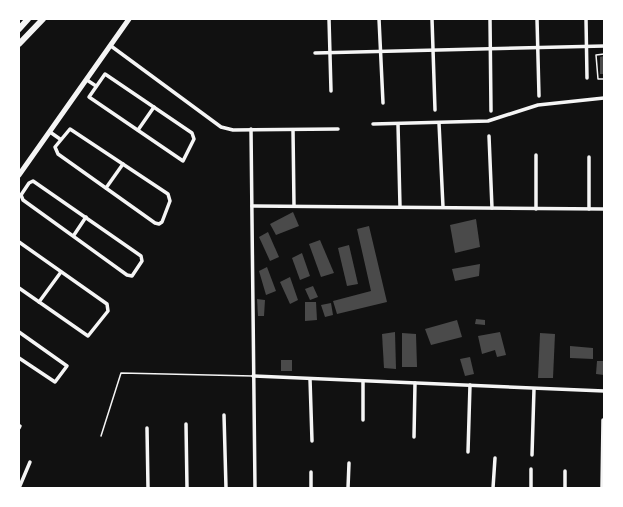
<svg xmlns="http://www.w3.org/2000/svg" width="623" height="507" viewBox="0 0 623 507" font-family="'Sofia Sans Condensed',sans-serif">
	<style>
		.building { fill: #4a4a4a }
		.lines { fill: none; stroke-linecap: round; stroke-linejoin: round }
		.service { stroke: #f5f5f5; stroke-width: 1.5 }
		.minor { stroke: #f5f5f5; stroke-width: 3.5 }
		.secondary { stroke: #f5f5f5; stroke-width: 5 }
		.motorway { stroke: #f5f5f5; stroke-width: 6 }
	</style>
	<rect width="100%" height="100%" fill="#111"/>
	<!-- building -->
	<g class="building">
		<polygon points="604,56 604,74 600,74 600,57"/>
		<polygon points="293,212 299,226 276,235 270,224"/>
		<polygon points="476,219 480,247 455,253 450,225"/>
		<polygon points="369,226 387,302 337,314 333,301 371,291 357,229"/>
		<polygon points="268,232 279,257 270,261 259,237"/>
		<polygon points="320,240 334,273 321,277 309,244"/>
		<polygon points="349,245 358,284 347,286 338,248"/>
		<polygon points="302,253 310,276 300,280 292,258"/>
		<polygon points="480,264 479,276 455,281 452,269"/>
		<polygon points="267,267 276,291 266,295 259,271"/>
		<polygon points="290,277 298,300 290,304 280,282"/>
		<polygon points="313,286 318,297 310,300 305,289"/>
		<polygon points="257,299 265,300 264,316 258,316"/>
		<polygon points="305,302 316,302 317,320 305,321"/>
		<polygon points="331,303 333,315 325,317 321,305"/>
		<polygon points="476,319 485,320 485,325 475,324"/>
		<polygon points="457,320 462,337 431,345 425,329"/>
		<polygon points="395,332 396,369 384,368 382,334"/>
		<polygon points="500,332 506,355 497,357 495,350 482,354 478,336"/>
		<polygon points="402,333 416,334 417,367 402,367"/>
		<polygon points="540,333 555,334 553,378 538,378"/>
		<polygon points="570,346 593,348 593,359 570,358"/>
		<polygon points="470,357 474,374 465,376 460,359"/>
		<rect x="281" y="360" width="11" height="11"/>
		<polygon points="597,361 604,361 604,375 596,374"/>
	</g>
	<g class="lines">
		<!-- service -->
		<g class="service">
			<polyline points="604,54 596,55 598,79 604,79"/>
			<polyline points="101,436 121,373 253,376"/>
		</g>
		<!-- minor -->
		<g class="minor">
			<polyline points="329,19 331,91"/>
			<polyline points="379,19 383,103"/>
			<polyline points="432,19 435,110"/>
			<polyline points="490,19 491,111"/>
			<polyline points="537,19 539,96"/>
			<polyline points="586,19 587,78"/>
			<polyline points="111,46 221,127 233,130 338,129"/>
			<polyline points="315,53 604,46"/>
			<polygon points="105,74 192,133 194,139 183,161 89,97"/>
			<polyline points="87,80 96,86"/>
			<polyline points="439,123 443,207"/>
			<polyline points="373,124 488,121 538,105 604,98"/>
			<polyline points="398,124 400,207"/>
			<polygon points="70,129 168,194 170,201 162,222 159,224 155,223 58,154 55,147"/>
			<polyline points="251,129 255,488"/>
			<polyline points="138,130 154,107"/>
			<polyline points="293,130 294,206"/>
			<polyline points="50,132 60,139"/>
			<polyline points="489,136 492,208"/>
			<polyline points="536,155 536,209"/>
			<polygon points="33,181 141,256 142,261 132,276 127,275 23,200 21,195 29,183"/>
			<polyline points="106,188 123,164"/>
			<polyline points="252,206 604,209"/>
			<polyline points="589,209 589,157"/>
			<polyline points="74,235 86,217"/>
			<polyline points="19,242 107,304 108,311 88,336 19,288"/>
			<polyline points="39,302 61,272"/>
			<polyline points="19,332 67,366 55,382 19,358"/>
			<polyline points="253,376 604,391"/>
			<polyline points="310,379 312,441"/>
			<polyline points="224,415 226,488"/>
			<polyline points="363,420 363,381"/>
			<polyline points="186,424 187,488"/>
			<polyline points="19,428 20,426"/>
			<polyline points="147,428 148,488"/>
			<polyline points="414,437 415,383"/>
			<polyline points="468,452 470,385"/>
			<polyline points="532,455 534,389"/>
			<polyline points="565,471 565,488"/>
			<polyline points="311,472 311,488"/>
			<polyline points="19,488 30,462"/>
			<polyline points="348,488 349,463"/>
			<polyline points="493,488 495,458"/>
			<polyline points="531,488 531,469"/>
			<polyline points="602,488 603,420"/>
		</g>
		<!-- secondary -->
		<polyline class="secondary" points="19,175 129,19"/>
		<!-- motorway -->
		<g class="motorway">
			<polyline points="19,29 28,19"/>
			<polyline points="19,44 43,19"/>
		</g>
	</g>
	<!-- border -->
	<rect width="623" height="507" fill="none" stroke="#ffffff" stroke-width="40"/>
</svg>
